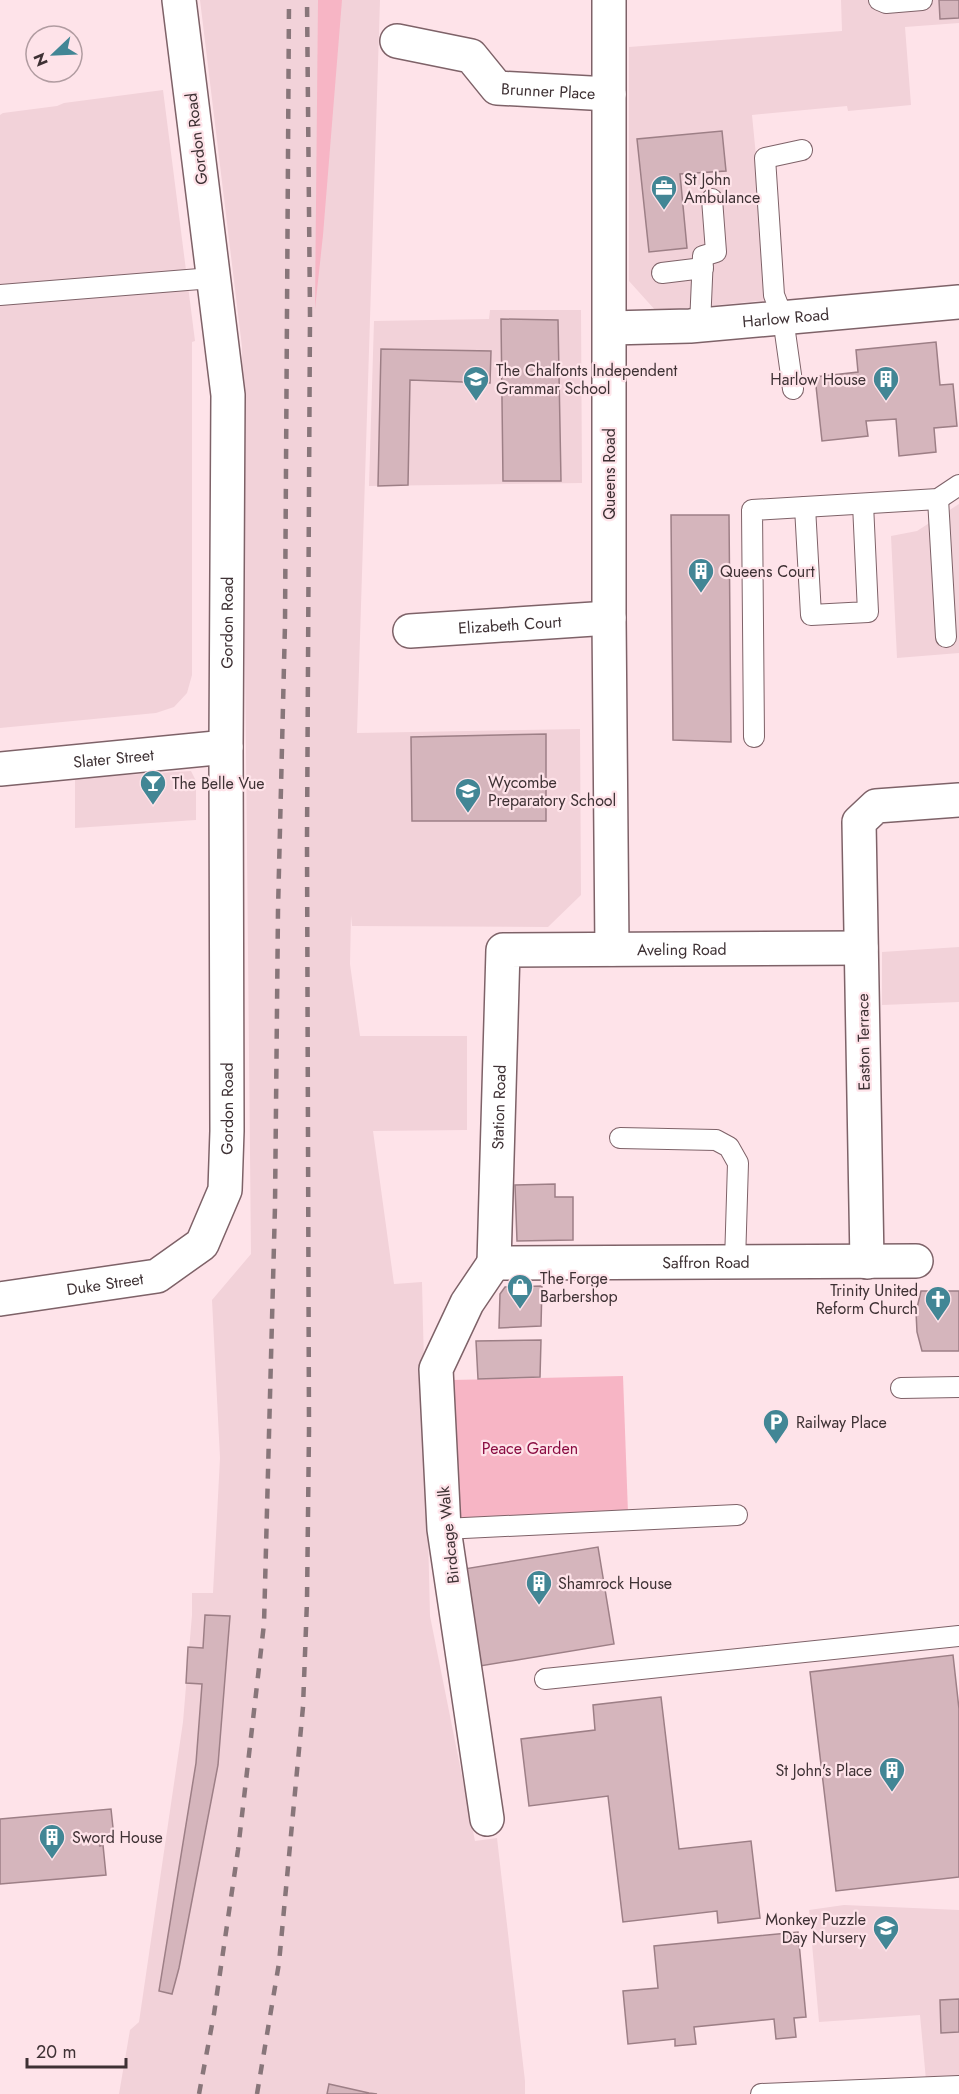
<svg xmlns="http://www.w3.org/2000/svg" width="959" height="2094" viewBox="0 0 959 2094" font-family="Jost,sans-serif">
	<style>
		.built { fill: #f2d2d9 }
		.green { fill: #f7b5c5 }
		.building { fill: #d5b5bc; stroke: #9d7f86; stroke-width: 1.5 }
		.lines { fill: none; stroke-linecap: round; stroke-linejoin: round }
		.service-casing { stroke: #7e6268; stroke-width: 22 }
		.minor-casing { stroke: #7e6268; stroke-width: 36 }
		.service { stroke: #fff; stroke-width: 20 }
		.minor { stroke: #fff; stroke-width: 33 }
		.rail { stroke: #88767a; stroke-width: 4.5; stroke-dasharray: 10 10; stroke-linecap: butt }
		.labels { text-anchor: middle; stroke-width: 4.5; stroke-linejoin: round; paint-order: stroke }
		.street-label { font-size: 16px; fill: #3e3134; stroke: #fee3e9 }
		.poi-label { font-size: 16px; fill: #3e3134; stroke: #fee3e9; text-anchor: start }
		.park-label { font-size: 16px; fill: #8a0d42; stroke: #fee3e9 }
	</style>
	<rect width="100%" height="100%" fill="#fee3e9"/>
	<!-- built -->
	<g class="built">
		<polygon points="200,0 380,0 357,733 580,729 581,895 548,927 352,926 351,915 350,964 360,1036 467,1036 467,1130 373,1131 394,1284 422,1282 430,1616 475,1841 497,1838 525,2081 525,2094 119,2094 130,2030 139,2022 183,1722 192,1615 192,1593 213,1593 220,1458 212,1300 251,1254 242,347"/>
		<polygon points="841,0 959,0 959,23 905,27 911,105 848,111 847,106 752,115 770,300 656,311 629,281 629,47 842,31"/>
		<polygon points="163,90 195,341 192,342 192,675 187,693 174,707 156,713 0,728 0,115 3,113 57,106 64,103"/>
		<polygon points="490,310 581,310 582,483 369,486 374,321 489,319"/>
		<polygon points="959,504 959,653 897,658 891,536 917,531"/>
		<polygon points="191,771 196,781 196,820 75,828 75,778"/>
		<polygon points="959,947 959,1002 882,1005 882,952"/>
		<polygon points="844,1905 959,1910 959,2077 926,2080 920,2015 819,2022 809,1910"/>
	</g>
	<!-- green -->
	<g class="green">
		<polygon points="318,0 342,0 323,235 315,309"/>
		<polygon points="623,1376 628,1513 458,1522 452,1380"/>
	</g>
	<!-- building -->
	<g class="building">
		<polygon points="939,0 959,0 959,18 940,19"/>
		<polygon points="722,131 726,171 680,174 687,248 649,252 637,139"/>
		<polygon points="501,319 558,320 561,481 503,481"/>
		<polygon points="936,342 940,385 953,384 957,426 934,428 936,452 899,456 896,419 866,421 868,436 822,441 815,377 858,372 856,350"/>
		<polygon points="381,349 491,351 490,383 410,380 408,485 378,486"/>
		<polygon points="671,515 729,515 731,742 673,740"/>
		<polygon points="546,734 546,821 412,821 411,737"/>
		<polygon points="555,1184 555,1197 573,1197 573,1240 517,1241 515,1185"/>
		<polygon points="542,1286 541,1326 499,1328 500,1294 505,1287"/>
		<polygon points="921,1291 959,1291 959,1351 922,1351 917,1332 916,1312"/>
		<polygon points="541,1340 540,1377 478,1379 476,1341"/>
		<polygon points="598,1547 614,1644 480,1666 464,1569"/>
		<polygon points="205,1615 230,1616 218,1765 179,1968 172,1994 159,1991 196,1763 202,1684 186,1683 188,1647 203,1648"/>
		<polygon points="953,1655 959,1709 959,1877 836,1891 810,1672"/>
		<polygon points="661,1697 679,1849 751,1841 760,1918 718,1923 717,1911 623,1922 608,1796 529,1806 521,1739 595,1730 593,1705"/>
		<polygon points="111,1809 114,1837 100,1838 100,1846 103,1845 106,1875 0,1884 0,1819"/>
		<polygon points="798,1932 806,2017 794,2018 796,2037 776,2039 774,2019 694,2027 696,2044 675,2046 675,2039 628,2044 623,1991 658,1988 654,1946"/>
		<polygon points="959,1999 959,2032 941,2033 940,2000"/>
		<polygon points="329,2084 369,2093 377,2094 327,2094"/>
	</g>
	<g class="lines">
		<!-- service casing -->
		<g class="service-casing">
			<g id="service">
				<polyline points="879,0 886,3 922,0"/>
				<polyline points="662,273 703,268"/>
				<polyline points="0,295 212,278"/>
				<polyline points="700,325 703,256 716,252 712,199"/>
				<polyline points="793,389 783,318 774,295 765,158 802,150"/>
				<polyline points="938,499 946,637"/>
				<polyline points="805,507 811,615 868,612 863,504"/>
				<polyline points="754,737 752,510 938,499 959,485"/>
				<polyline points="620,1138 716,1140 729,1147 738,1163 735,1262"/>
				<polyline points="901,1388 959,1387"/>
				<polyline points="444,1529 737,1515"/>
				<polyline points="545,1679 959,1636"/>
				<polyline points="761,2094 959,2086"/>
			</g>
		</g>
		<!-- minor casing -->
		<g class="minor-casing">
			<g id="minor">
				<polyline points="609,0 609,618 612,949"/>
				<path id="s1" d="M397,41L471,56L497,88L609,94"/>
				<path id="s2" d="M610,328L690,326L959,302"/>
				<path id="s3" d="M410,631L609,618"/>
				<path id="s4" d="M0,769L226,747"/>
				<polyline points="867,1262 859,822 876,806 959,800"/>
				<path id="s5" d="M494,1263L503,950L861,948"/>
				<path id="s6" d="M494,1263L916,1261"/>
				<path id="s7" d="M0,1299L157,1276L202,1244L225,1190L227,1131L226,747L228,395L179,0"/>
				<polyline points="487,1819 444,1529 436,1369 467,1303 494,1263"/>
			</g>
		</g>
		<!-- service -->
		<use href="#service" class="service"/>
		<!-- minor -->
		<use href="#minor" class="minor"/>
		<!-- rail -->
		<g class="rail">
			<polyline points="199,2094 214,2014 238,1850 264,1624 275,1206 278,910 285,624 289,0"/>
			<polyline points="257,2094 279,1963 303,1707 307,1601 309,1431 307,841 310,315 307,0"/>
		</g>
	</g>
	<!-- icons -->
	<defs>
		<g id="office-pin" transform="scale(1.35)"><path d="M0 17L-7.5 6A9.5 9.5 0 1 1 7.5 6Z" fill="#428695" stroke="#fee3e9"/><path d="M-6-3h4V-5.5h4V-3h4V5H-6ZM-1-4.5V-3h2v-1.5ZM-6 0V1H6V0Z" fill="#fff"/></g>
		<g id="school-pin" transform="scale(1.35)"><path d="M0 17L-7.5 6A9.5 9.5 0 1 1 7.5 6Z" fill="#428695" stroke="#fee3e9"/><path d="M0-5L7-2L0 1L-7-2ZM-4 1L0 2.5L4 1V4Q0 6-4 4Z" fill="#fff"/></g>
		<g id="building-pin" transform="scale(1.35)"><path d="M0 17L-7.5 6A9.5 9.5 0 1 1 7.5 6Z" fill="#428695" stroke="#fee3e9"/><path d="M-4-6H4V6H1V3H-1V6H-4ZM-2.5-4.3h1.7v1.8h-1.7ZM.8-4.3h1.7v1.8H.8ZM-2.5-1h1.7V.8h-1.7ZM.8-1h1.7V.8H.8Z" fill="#fff"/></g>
		<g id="bar-pin" transform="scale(1.35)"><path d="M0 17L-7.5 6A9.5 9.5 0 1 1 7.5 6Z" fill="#428695" stroke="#fee3e9"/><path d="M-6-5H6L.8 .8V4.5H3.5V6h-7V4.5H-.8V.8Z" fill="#fff"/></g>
		<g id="shop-pin" transform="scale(1.35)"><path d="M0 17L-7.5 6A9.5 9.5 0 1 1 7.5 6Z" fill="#428695" stroke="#fee3e9"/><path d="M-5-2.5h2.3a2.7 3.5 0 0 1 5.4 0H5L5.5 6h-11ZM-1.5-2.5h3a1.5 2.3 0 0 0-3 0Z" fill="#fff"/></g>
		<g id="church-pin" transform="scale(1.35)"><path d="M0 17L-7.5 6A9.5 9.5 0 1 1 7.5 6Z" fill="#428695" stroke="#fee3e9"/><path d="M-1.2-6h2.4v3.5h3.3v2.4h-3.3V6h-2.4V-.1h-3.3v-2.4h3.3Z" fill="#fff"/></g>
		<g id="parking-pin" transform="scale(1.35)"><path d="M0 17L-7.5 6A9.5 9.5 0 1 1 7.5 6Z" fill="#428695" stroke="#fee3e9"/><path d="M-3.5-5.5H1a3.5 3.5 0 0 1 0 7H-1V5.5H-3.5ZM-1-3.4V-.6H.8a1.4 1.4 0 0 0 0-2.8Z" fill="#fff"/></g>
	</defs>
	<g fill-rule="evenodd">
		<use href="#office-pin" x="664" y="188"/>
		<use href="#school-pin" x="476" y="379"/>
		<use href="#building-pin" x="886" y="379"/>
		<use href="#building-pin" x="701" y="571"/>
		<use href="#bar-pin" x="153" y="783"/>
		<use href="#school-pin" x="468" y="791"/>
		<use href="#shop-pin" x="520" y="1287"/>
		<use href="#church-pin" x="938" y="1299"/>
		<use href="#parking-pin" x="776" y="1422"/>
		<use href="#building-pin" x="539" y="1583"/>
		<use href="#building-pin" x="892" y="1770"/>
		<use href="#building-pin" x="52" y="1837"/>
		<use href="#school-pin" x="886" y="1928"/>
	</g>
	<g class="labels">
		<!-- street labels -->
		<g class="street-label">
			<text dy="6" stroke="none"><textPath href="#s1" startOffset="168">Brunner Place</textPath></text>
			<text transform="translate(196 139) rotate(-97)" y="6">Gordon Road</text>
			<text dy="6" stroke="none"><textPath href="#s2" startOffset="176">Harlow Road</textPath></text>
			<text transform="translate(609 474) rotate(-90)" y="6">Queens Road</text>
			<text dy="6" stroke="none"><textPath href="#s7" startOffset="840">Gordon Road</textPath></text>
			<text dy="6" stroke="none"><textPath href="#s3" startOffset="100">Elizabeth Court</textPath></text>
			<text dy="6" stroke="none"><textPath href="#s4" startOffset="114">Slater Street</textPath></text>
			<text dy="6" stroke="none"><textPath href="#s5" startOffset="492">Aveling Road</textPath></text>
			<text transform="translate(863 1042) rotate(-91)" y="6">Easton Terrace</text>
			<text dy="6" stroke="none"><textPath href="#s5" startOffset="156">Station Road</textPath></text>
			<text dy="6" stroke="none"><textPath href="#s7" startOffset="354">Gordon Road</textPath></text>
			<text dy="6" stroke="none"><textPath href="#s6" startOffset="212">Saffron Road</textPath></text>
			<text dy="6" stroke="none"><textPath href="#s7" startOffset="106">Duke Street</textPath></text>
			<text transform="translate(448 1535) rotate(-96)" y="6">Birdcage Walk</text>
		</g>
		<!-- poi labels -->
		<g class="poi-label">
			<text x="684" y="185">St John<tspan x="684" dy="18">Ambulance</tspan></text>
			<text x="496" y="376">The Chalfonts Independent<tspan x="496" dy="18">Grammar School</tspan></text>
			<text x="866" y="385" text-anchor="end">Harlow House</text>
			<text x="720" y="577">Queens Court</text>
			<text x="488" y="788">Wycombe<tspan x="488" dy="18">Preparatory School</tspan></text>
			<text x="172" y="789">The Belle Vue</text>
			<text x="540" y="1284">The Forge<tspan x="540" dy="18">Barbershop</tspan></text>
			<text x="918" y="1296" text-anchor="end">Trinity United<tspan x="918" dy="18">Reform Church</tspan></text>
			<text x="796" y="1428">Railway Place</text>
			<text x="558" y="1589">Shamrock House</text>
			<text x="872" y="1776" text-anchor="end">St John's Place</text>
			<text x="72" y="1843">Sword House</text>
			<text x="866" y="1925" text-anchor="end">Monkey Puzzle<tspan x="866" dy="18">Day Nursery</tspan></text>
		</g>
		<!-- park labels -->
		<g class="park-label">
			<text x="530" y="1454">Peace Garden</text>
		</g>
	</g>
	<!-- north arrow -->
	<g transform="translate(54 54) rotate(247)"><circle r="28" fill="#fee3e9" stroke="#b19ca1" stroke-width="1.5"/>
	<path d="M0-4.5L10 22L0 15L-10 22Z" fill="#428695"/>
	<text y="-9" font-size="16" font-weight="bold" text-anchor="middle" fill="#3e3134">N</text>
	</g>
	<!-- scale -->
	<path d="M27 2058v9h99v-9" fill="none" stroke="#3e3134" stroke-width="3"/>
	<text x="36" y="2058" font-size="18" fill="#3e3134" stroke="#fee3e9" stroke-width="4.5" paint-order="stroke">20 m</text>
</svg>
